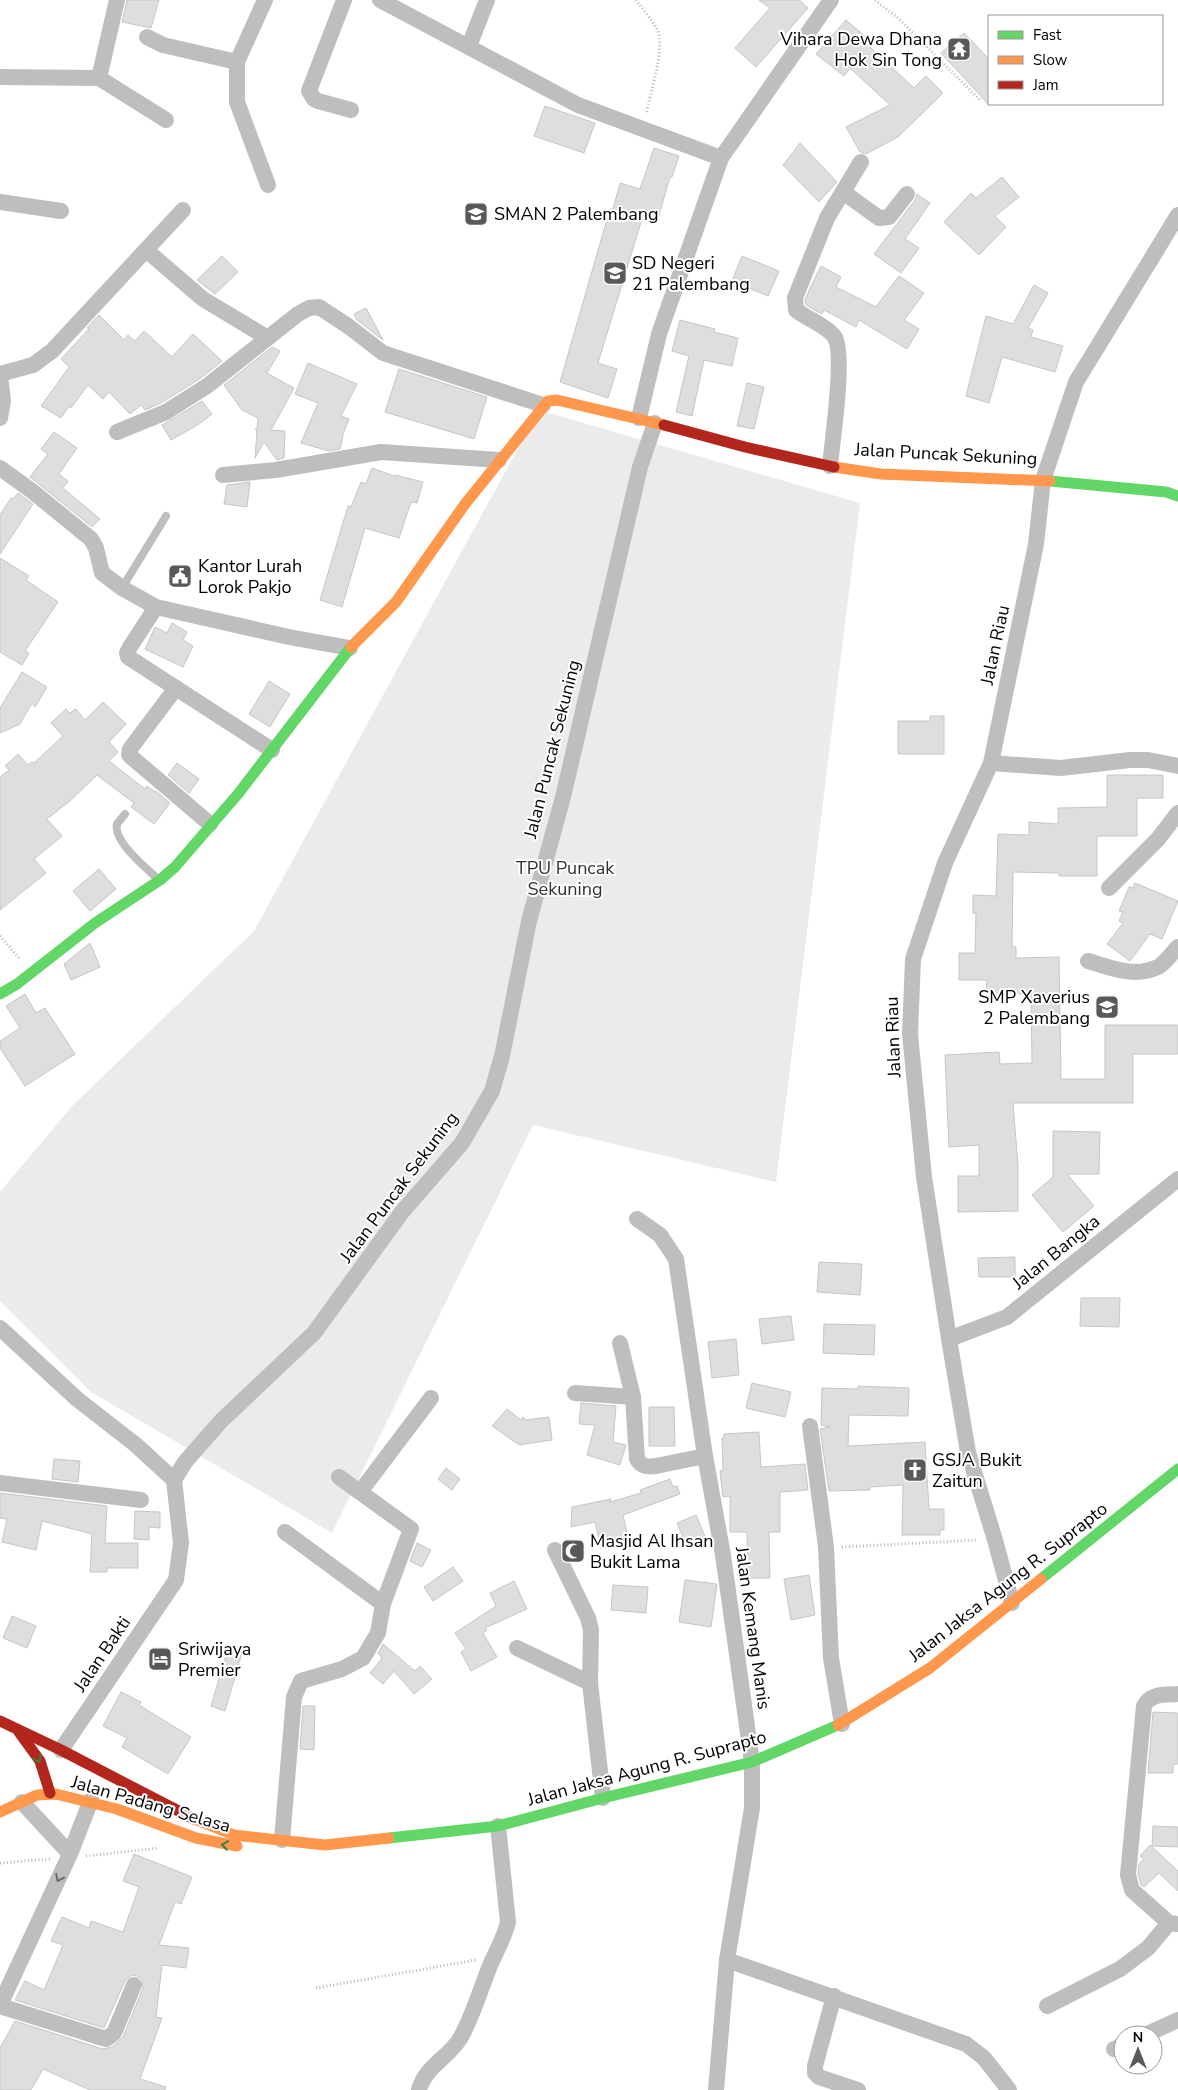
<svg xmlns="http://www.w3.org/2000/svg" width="1178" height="2090" viewBox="0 0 1178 2090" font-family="'Nunito Sans',sans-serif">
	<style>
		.green { fill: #ebebeb }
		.building { fill: #dedede; stroke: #c6c6c6 }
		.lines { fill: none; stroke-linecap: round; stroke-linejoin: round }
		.path { stroke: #b9b9b9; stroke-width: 3; stroke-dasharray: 1 2.5; stroke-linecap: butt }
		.lane { stroke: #bebebe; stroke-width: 8 }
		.street { stroke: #bebebe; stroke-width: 16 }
		.fast { stroke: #63d668; stroke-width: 11 }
		.slow { stroke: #ff974d; stroke-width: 11 }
		.jam { stroke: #b3261e; stroke-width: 11 }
		.oneway { stroke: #3b803e }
		.oneway2 { stroke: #686868 }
		.labels { text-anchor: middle; stroke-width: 4; stroke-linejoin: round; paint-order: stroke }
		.poi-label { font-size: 18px; fill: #000; stroke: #fff; text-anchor: start }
		.street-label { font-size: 18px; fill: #000; stroke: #fff }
		.park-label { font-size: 18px; fill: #313131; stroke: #fff }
	</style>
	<rect width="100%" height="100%" fill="#fff"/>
	<!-- green -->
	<polygon class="green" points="539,410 860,503 776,1182 533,1125 332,1533 91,1392 0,1301 0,1192 73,1105 254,931"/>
	<!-- building -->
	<g class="building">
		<polygon points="127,0 159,0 151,28 122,22"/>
		<polygon points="759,0 799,0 808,8 756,67 735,48 770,8"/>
		<polygon points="846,20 873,43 870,47 914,88 926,76 943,93 898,137 866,154 860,152 846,127 890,105 850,68 844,76 816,54"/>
		<polygon points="964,33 989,59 989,105 941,53"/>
		<polygon points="545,106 595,123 584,153 534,136"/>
		<polygon points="800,143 837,182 819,202 783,165"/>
		<polygon points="654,148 679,156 672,177 670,177 657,222 642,219 598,363 617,369 608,398 560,382 610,209 613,209 620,183 640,189"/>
		<polygon points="1002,177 1019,197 995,216 1006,227 979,255 944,222 971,193 976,198"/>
		<polygon points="917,194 930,203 905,239 919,248 901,273 874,254 915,200"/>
		<polygon points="222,256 238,272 215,294 197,280"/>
		<polygon points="742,256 779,271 768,296 732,281"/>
		<polygon points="821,266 841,277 836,287 876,307 899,276 924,293 904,320 919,329 907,349 859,320 856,327 824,310 822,314 806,305 805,300 810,288"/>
		<polygon points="1034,285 1048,293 1028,328 1033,330 1031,337 1063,346 1055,372 1002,357 989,403 966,396 986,316 1013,324"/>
		<polygon points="366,308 383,340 357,320 354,314"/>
		<polygon points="99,315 124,340 128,335 135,341 144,331 172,357 193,334 222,361 201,378 161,403 145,410 141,405 130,414 109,392 103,399 88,385 71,408 69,406 61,418 41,406 69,367 61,359 89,329 87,328"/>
		<polygon points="680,320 715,329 714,332 738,338 732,366 704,360 692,416 676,412 689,356 672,351"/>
		<polygon points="272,347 280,351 267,373 294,388 271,430 285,431 284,458 277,460 264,442 255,458 257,431 255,429 257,429 258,418 242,410 224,385"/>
		<polygon points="308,363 357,384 341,416 349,419 342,437 343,437 340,449 329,451 301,443 318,403 295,394"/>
		<polygon points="399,369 487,397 474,439 385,412"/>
		<polygon points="747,383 764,387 754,429 737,426"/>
		<polygon points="202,401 212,414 199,424 171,440 162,425"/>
		<polygon points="54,432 77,448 59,474 68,481 63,488 100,519 92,527 30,477 48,454 41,449"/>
		<polygon points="372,468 394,476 395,475 423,482 417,503 411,502 399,538 365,528 342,607 320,600 348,506 351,507 361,482 366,484"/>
		<polygon points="250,482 247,507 224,504 227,485"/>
		<polygon points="18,493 33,504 0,554 0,515 11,498 13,499"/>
		<polygon points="0,558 29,576 26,580 58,602 25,651 29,653 22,665 0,652"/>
		<polygon points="172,623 187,632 183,640 193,646 183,667 145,649 155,627 167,633"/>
		<polygon points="22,672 47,687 35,707 32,703 20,724 0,733 0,708"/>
		<polygon points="269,681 290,694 270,727 249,714"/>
		<polygon points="103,702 126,724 109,742 118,752 109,761 145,789 147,786 155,792 156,791 170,803 154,824 131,807 134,803 97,775 71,800 47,819 62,836 34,859 46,873 0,910 0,777 9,770 5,766 18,754 28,765 32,762 34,763 63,736 51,723 66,709 70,713 76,709 85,720"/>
		<polygon points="930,716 944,716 944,754 898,754 898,721 930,721"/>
		<polygon points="177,763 199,779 189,793 168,775"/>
		<polygon points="1107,775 1163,775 1163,798 1137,798 1137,836 1097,836 1097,876 1059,876 1059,873 1013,872 1012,947 1016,947 1016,958 1059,957 1061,1079 1105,1079 1105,1025 1178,1025 1178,1054 1133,1054 1133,1103 1013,1103 1018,1166 1018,1211 958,1212 958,1176 979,1176 979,1145 949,1147 945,1055 999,1052 1000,1064 1032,1063 1031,994 986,993 987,980 959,980 959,953 975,953 976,913 973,913 973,895 996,896 998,834 1029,835 1029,822 1058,824 1058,808 1107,807"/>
		<polygon points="99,869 116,889 90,911 73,891"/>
		<polygon points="1135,883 1178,901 1162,939 1150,934 1130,961 1107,944 1123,923 1119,921 1123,912 1119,911 1129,887 1133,888"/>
		<polygon points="90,943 100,967 71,980 64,964"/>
		<polygon points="25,994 36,1013 45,1008 75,1054 25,1086 0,1048 0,1041 20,1028 6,1006"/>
		<polygon points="1053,1131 1100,1132 1099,1174 1067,1174 1094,1206 1063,1232 1032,1195 1053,1177"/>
		<polygon points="1015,1257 1015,1277 979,1277 978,1258"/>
		<polygon points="819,1262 862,1264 860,1295 817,1292"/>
		<polygon points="1081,1298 1120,1298 1119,1327 1080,1326"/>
		<polygon points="791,1316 794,1340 762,1344 759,1319"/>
		<polygon points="824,1324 875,1325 874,1355 823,1353"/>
		<polygon points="736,1339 739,1375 712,1378 708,1342"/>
		<polygon points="752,1383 791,1392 785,1417 746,1408"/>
		<polygon points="858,1386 909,1388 908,1416 849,1415 848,1446 925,1442 929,1509 944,1509 944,1530 940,1530 940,1535 902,1535 903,1485 870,1487 870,1490 829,1491 820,1429 830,1427 821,1425 822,1388 858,1389"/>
		<polygon points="581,1403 616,1406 613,1442 626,1445 620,1465 587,1455 595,1425 579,1424"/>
		<polygon points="649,1407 674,1407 675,1446 649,1446"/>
		<polygon points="507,1409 521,1420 523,1417 526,1420 549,1417 552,1440 519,1445 492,1426"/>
		<polygon points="759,1432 761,1467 805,1464 808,1490 780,1492 780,1532 769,1532 770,1578 748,1578 747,1532 730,1532 730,1496 723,1497 720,1471 723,1470 722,1438 724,1437 724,1434"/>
		<polygon points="54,1459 80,1461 78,1482 52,1479"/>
		<polygon points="446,1468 460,1479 452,1490 438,1479"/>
		<polygon points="670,1479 673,1487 677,1486 680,1494 623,1515 629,1542 601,1549 595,1522 571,1527 572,1507 611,1499 610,1502 641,1493 640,1490"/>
		<polygon points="0,1493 107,1506 105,1543 138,1543 138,1568 107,1568 107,1572 90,1572 92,1534 42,1521 36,1550 2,1542 7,1519 0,1518"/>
		<polygon points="135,1511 160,1512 160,1528 149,1527 149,1540 134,1539"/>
		<polygon points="696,1515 707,1541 688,1549 677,1523"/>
		<polygon points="417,1543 431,1550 422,1567 410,1561"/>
		<polygon points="453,1567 463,1581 433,1601 424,1587"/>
		<polygon points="809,1575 815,1615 791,1620 784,1579"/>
		<polygon points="685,1580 717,1584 711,1627 679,1622"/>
		<polygon points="514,1581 527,1609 485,1628 487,1630 483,1633 497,1657 471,1671 461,1652 466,1649 455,1633 496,1606 490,1593"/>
		<polygon points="613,1585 648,1587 646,1613 611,1610"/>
		<polygon points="12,1616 36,1626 27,1648 3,1638"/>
		<polygon points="383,1644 415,1671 420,1666 432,1679 414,1694 394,1671 383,1684 370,1673 382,1658 378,1653"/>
		<polygon points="229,1645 243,1649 225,1711 211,1706"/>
		<polygon points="121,1692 141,1702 139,1705 191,1737 168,1774 122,1747 127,1738 103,1726"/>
		<polygon points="303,1706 315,1706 314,1750 300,1749"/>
		<polygon points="1153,1712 1178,1713 1178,1764 1173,1764 1173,1773 1148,1773"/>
		<polygon points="1153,1826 1178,1827 1178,1847 1152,1846"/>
		<polygon points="1150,1845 1178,1871 1178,1891 1159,1873 1144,1887 1141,1885 1138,1874 1139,1864 1144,1859 1140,1856"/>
		<polygon points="134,1854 192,1877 181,1904 175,1902 159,1945 189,1948 186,1968 162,1965 156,2017 162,2018 140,2079 166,2087 165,2090 90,2090 43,2069 31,2090 0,2090 0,2048 15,2021 103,2049 112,2047 123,2037 143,1988 142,1979 137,1976 132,1975 125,1981 104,2028 15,2000 25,1981 44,1990 63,1945 51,1941 62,1917 89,1928 91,1921 123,1932 139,1887 123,1881"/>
	</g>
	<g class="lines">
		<!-- path -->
		<g class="path">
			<path d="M636,0C643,9 651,19 657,29C666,47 650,94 646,114"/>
			<polyline points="875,0 899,19 981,101"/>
			<polyline points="0,936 19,958"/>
			<polyline points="842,1547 978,1540"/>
			<polyline points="86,1856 159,1848"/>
			<polyline points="0,1863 50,1859"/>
			<polyline points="316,1988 476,1960"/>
		</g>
		<!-- lane -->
		<g class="lane">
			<polyline points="122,588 166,516"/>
			<path d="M125,814L117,824C113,841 145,867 157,878"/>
		</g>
		<!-- street -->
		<g class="street">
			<polyline points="265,0 237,62 237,102 268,185"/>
			<polyline points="344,0 309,91 314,99 318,101 351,110"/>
			<polyline points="380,0 578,105 721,158"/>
			<polyline points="147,37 163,45 237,62"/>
			<polyline points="469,46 487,0"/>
			<polyline points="0,77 99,78"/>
			<polyline points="99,78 117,0"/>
			<polyline points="99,78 166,120"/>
			<polyline points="843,192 879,218 889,217 907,194"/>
			<polyline points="0,202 61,211"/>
			<polyline points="146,250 203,299 268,338"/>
			<polyline points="0,374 33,365 52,351 183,210"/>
			<polyline points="0,376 3,401 0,418"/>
			<polyline points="639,418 659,334 721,158 831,0"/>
			<polyline points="117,432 166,412 207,386 298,314 309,308 319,307 348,326 383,353 543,405"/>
			<path d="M830,466C832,442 846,352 834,336C825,325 807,319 796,310L795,298L827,218L861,162"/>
			<polyline points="0,468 32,491 91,539 96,548 102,573 122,588 156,607 289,637 350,648"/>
			<polyline points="223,475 276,470 381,452 499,460"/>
			<polyline points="156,607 130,647 127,653 128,657 272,750"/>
			<polyline points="176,688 130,749 129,755 210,824"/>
			<polyline points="991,763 1061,768 1130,760 1148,760 1178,766"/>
			<polyline points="1109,888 1158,839 1178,813"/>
			<path d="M1088,961C1111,968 1134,978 1158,967C1165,963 1172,953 1178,947"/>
			<polyline points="637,1219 660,1235 676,1259 705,1456 723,1555 752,1762 752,1808 727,1960 716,2090"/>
			<polyline points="0,1328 77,1399 136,1445 174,1480 181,1543 176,1580 61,1750"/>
			<polyline points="949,1339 1007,1317 1178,1179"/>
			<path d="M620,1343L633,1397L637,1459C642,1467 647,1467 656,1466L705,1456"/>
			<polyline points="575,1393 633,1397"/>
			<polyline points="810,1426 826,1547 831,1658 842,1724"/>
			<polyline points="174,1480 185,1462 221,1421 314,1333 402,1212 462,1143 492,1091 502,1056 529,921 563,797 640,467 655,423"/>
			<polyline points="0,1483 141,1500"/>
			<polyline points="360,1492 431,1398"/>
			<polyline points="285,1532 383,1604"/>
			<polyline points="555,1550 588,1618 591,1630 590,1683 603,1798"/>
			<polyline points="1012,1603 995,1540 968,1452 949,1339 924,1177 910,1034 913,959 945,863 991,763 1036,544 1043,480 1076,382 1178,215"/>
			<polyline points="517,1648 590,1683"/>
			<path d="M1178,1694C1165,1695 1150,1693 1144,1706L1128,1875L1132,1890L1169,1923L1178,1924"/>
			<polyline points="22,1802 70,1854"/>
			<polyline points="282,1840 294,1697 301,1681 342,1669 363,1658 378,1633 383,1604 411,1529 339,1477"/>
			<polyline points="727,1960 966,2044 984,2058 1009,2090"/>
			<polyline points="834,1996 815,2066 815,2073 819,2077 858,2090"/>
			<polyline points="0,2005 70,1854 91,1800"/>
			<polyline points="0,2006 106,2039 114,2033 134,1985"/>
			<polyline points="1047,2006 1120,1969 1148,1948 1169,1923"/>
			<polyline points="1145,2035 1178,2020"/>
			<polyline points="1114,2049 1123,2045"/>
			<path d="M419,2090C425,2066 450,2057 461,2037C473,2015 480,1991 489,1968C495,1953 504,1939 508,1922L498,1826"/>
		</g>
		<!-- fast -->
		<g class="fast">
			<polyline points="1050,481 1166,492 1178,496"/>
			<polyline points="0,994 17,984 95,923 160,880 175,867 238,794 351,647"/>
			<polyline points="1041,1579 1178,1469"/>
			<polyline points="389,1838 498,1826 603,1798 752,1762 838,1725"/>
		</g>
		<!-- slow -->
		<g class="slow">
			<polyline points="834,467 881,474 1050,481"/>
			<polyline points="351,647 396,602 465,504 548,401 557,400 664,425"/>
			<polyline points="838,1725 930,1668 1041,1579"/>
			<polyline points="0,1812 37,1795 56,1794 117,1809 196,1838 237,1846"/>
			<polyline points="194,1819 234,1835 325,1845 389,1838"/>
		</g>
		<!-- jam -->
		<g class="jam">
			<polyline points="664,425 745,447 834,467"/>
			<polyline points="0,1721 61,1750 194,1819"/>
			<polyline points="19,1732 40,1761 50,1793"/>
		</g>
	</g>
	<!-- one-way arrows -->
	<defs><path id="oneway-chevron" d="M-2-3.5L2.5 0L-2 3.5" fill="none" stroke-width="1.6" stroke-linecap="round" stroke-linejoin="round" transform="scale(1.25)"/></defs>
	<g class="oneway">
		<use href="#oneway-chevron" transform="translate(38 1759) rotate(60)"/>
		<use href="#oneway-chevron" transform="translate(225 1845) rotate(-171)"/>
	</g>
	<use class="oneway2" href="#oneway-chevron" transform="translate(59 1878) rotate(115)"/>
	<!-- icons -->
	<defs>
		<g id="temple-square" transform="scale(1.25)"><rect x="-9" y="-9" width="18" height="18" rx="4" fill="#595959" stroke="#fff"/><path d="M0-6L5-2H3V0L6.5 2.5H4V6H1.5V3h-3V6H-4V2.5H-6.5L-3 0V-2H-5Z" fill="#fff"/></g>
		<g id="school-square" transform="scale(1.25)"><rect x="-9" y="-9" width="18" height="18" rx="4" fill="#595959" stroke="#fff"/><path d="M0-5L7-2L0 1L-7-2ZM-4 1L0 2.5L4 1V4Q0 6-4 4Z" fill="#fff"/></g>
		<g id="civic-square" transform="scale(1.25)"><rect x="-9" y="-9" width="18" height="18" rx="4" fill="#595959" stroke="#fff"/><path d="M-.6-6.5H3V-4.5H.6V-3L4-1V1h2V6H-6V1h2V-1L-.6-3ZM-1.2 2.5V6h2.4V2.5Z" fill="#fff"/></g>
		<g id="church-square" transform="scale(1.25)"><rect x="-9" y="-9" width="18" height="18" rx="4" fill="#595959" stroke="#fff"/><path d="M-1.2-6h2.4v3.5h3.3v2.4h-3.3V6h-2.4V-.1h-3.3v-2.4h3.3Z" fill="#fff"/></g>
		<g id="mosque-square" transform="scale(1.25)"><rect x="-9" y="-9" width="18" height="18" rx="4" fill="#595959" stroke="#fff"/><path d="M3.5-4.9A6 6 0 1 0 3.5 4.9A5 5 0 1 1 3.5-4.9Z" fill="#fff"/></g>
		<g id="hotel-square" transform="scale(1.25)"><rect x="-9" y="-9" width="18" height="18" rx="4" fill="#595959" stroke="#fff"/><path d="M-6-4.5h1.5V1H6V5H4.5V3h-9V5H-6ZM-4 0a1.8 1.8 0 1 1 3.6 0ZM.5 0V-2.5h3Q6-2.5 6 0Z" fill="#fff"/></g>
	</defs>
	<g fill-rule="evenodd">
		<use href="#temple-square" x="959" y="49"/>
		<use href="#school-square" x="476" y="214"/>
		<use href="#school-square" x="615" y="273"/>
		<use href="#civic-square" x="180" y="576"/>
		<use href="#school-square" x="1107" y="1007"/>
		<use href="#church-square" x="915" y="1470"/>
		<use href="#mosque-square" x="573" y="1551"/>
		<use href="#hotel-square" x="160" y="1659"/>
	</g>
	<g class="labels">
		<!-- poi labels -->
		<g class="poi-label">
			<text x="942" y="45" text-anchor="end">Vihara Dewa Dhana<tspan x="942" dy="21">Hok Sin Tong</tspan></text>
			<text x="494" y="220">SMAN 2 Palembang</text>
			<text x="632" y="269">SD Negeri<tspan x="632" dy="21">21 Palembang</tspan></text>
			<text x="198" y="572">Kantor Lurah<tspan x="198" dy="21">Lorok Pakjo</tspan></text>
			<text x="1090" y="1003" text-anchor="end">SMP Xaverius<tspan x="1090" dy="21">2 Palembang</tspan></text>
			<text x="932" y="1466">GSJA Bukit<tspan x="932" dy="21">Zaitun</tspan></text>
			<text x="590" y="1547">Masjid Al Ihsan<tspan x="590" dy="21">Bukit Lama</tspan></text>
			<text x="178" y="1655">Sriwijaya<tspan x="178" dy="21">Premier</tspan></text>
		</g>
		<!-- street labels -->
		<g class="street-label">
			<text transform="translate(946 454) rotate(3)" y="6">Jalan Puncak Sekuning</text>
			<text transform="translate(995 645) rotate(-78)" y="6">Jalan Riau</text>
			<text transform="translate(552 749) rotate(-76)" y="6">Jalan Puncak Sekuning</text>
			<text transform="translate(893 1037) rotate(-92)" y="6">Jalan Riau</text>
			<text transform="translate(399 1187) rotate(-53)" y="6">Jalan Puncak Sekuning</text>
			<text transform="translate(1056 1252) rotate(-39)" y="6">Jalan Bangka</text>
			<text transform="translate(1008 1582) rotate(-38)" y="6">Jalan Jaksa Agung R. Suprapto</text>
			<text transform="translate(753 1628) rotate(82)" y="6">Jalan Kemang Manis</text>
			<text transform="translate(102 1654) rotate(-56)" y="6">Jalan Bakti</text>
			<text transform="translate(647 1768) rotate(-15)" y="6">Jalan Jaksa Agung R. Suprapto</text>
			<text transform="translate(151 1804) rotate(16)" y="6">Jalan Padang Selasa</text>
		</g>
		<!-- park labels -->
		<g class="park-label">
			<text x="565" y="874">TPU Puncak<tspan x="565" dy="21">Sekuning</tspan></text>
		</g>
	</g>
	<!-- legend -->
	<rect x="988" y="15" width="175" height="90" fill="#ffffff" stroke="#999999"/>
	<rect x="998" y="31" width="25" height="8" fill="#63d668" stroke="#999999"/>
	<text x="1033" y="40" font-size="15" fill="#000000">Fast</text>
	<rect x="998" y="56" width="25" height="8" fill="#ff974d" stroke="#999999"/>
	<text x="1033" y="65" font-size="15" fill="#000000">Slow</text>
	<rect x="998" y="81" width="25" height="8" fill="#b3261e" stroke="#999999"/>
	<text x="1033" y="90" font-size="15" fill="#000000">Jam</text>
	<!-- north arrow -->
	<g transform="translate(1138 2050)"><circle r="24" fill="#ffffff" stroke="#999999"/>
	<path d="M0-4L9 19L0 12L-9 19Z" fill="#595959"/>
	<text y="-8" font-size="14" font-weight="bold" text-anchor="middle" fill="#000000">N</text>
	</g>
</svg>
